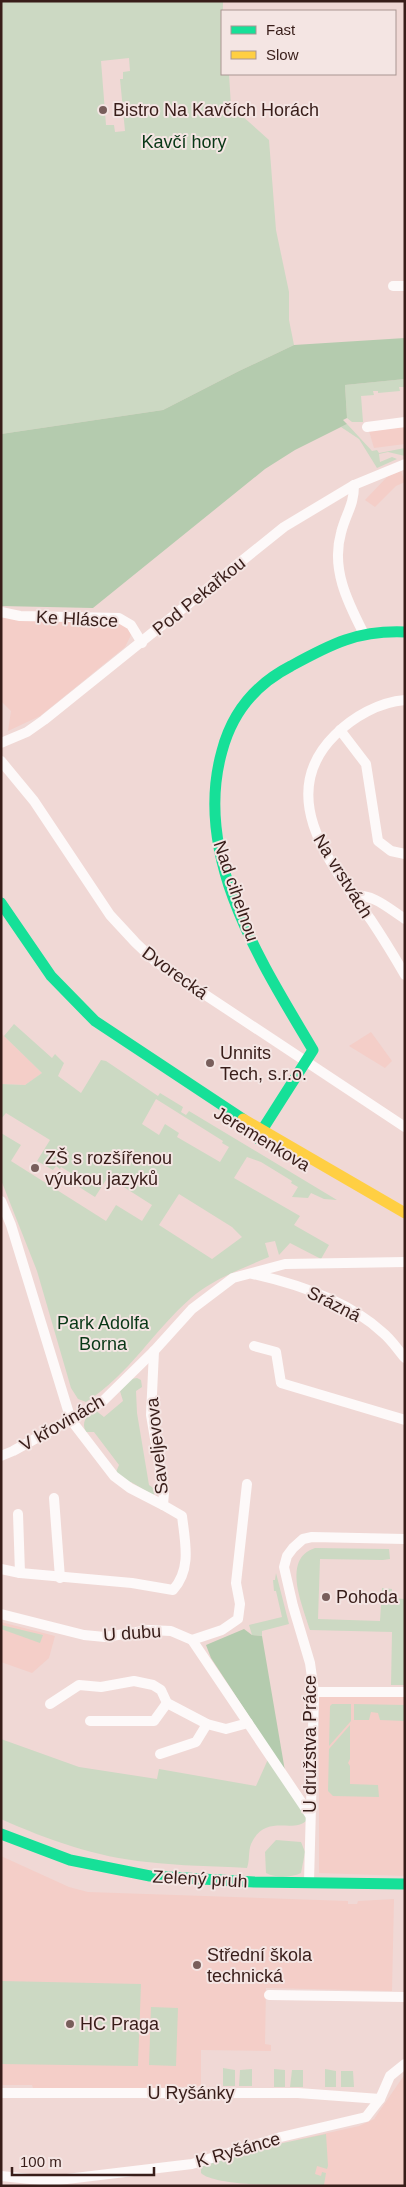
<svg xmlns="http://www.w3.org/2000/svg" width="406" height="2187" viewBox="0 0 406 2187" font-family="Arial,sans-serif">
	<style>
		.built { fill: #f4cec8 }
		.green { fill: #ccd9c3; fill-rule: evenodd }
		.forest { fill: #b4cbae }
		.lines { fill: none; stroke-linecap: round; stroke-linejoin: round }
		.street { stroke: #fdf9f9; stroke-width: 10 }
		.fast { stroke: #16e098; stroke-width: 11 }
		.slow { stroke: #ffcf43; stroke-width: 11 }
		.poi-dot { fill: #785e5b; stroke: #f4e5e3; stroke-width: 2 }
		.labels { text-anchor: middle; stroke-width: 4; stroke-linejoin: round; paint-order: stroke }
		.poi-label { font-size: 18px; fill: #381d19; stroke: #f4e5e3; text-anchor: start }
		.park-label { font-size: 18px; fill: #083716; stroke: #f4e5e3 }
		.street-label { font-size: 18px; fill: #381d19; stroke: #f4e5e3 }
	</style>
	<rect width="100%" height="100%" fill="#f0d8d5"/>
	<!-- built -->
	<g class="built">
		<polygon points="405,427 405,444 374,448 369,431"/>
		<polygon points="401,471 405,482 396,486 375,507 365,500 388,476"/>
		<polygon points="1,618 114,619 126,624 131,635 125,647 40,716 8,731 11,711 1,701"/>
		<polygon points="371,1032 392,1061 385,1068 349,1046"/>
		<polygon points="1,1033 4,1036 42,1073 25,1085 1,1084"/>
		<polygon points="1,1622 55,1636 49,1658 32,1673 1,1662"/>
		<polygon points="319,1695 405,1696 405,1876 319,1873"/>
		<polygon points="1,1856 69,1887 88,1892 348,1901 348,1904 357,1904 358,1901 394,1899 392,1991 266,1988 265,2044 271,2045 271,2051 201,2050 201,2086 156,2088 33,2088 32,2085 1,2085"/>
		<polygon points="405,2074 405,2186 313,2186 296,2140 359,2126 374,2119"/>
	</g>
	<!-- green -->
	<g class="green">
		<path d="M1,1H223L222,74H229L231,106L269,140L276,230L289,292V320L294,345L239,371L163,410L1,434ZM129,58L130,71L123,72V79H120L125,131L115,132L114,125H106L101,61Z"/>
		<polygon points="405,379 405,389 404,387 399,387 400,391 378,393 378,391 373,391 374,395 361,396 363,422 352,422 347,418 345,385"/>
		<polygon points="347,424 372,451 377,450 379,453 405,448 405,456 388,452 379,454 380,462 392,457 397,459 377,468 359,439 341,427"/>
		<path d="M14,1024L52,1058L55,1054L64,1063L58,1076L81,1093L101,1060L106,1061L158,1096L160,1093L183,1107L181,1112L186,1115L189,1111L337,1200L324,1199L311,1193L308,1198L292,1197L298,1187L291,1183L292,1181L261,1162L247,1157L234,1178L300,1216L294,1225L329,1245L321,1259L290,1243L279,1255L275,1241L265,1243L269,1257C243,1268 213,1279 191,1298C154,1330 129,1375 86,1402L78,1399L71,1388L37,1271L1,1180V1133L21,1145L11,1161L106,1221L116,1205L142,1221L152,1205L108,1177L95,1197L79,1187L82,1183L78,1180L79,1178L61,1167L60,1169L56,1166L53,1170L37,1161L50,1140L6,1113L1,1119V1084L25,1085L42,1073L4,1036ZM156,1099L223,1141L222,1143L229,1147L220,1162L177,1137L179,1133L165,1124L159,1135L142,1124ZM179,1194L232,1227L242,1237L212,1259L159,1225Z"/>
		<path d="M137,1378L141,1380L142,1387L136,1391L137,1413L149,1485L157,1491L153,1495L131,1482L129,1484L116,1472L119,1465L94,1432H86C81,1422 86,1416 95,1410L104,1417L123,1401L120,1391L131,1379Z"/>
		<path d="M315,1548L389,1549L390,1559L383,1560L320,1559L318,1619L380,1621L382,1588L392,1589L391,1598L405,1599V1685H391L392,1632L310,1630C303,1606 281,1559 315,1548Z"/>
		<polygon points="276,1573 289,1624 262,1631 262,1636 252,1635 249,1625 282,1617 276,1591 274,1591 273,1580 275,1580"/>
		<polygon points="1,1625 43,1635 40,1643 1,1629"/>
		<polygon points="332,1704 351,1704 351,1721 329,1746 330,1706"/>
		<polygon points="354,1704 405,1705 405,1721 380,1720 378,1713 371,1712 369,1720 354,1720"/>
		<polygon points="350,1725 350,1759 348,1763 350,1766 350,1784 378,1785 379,1797 333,1796 328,1791 329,1749"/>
		<path d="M1,1739L79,1767L157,1779L159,1769L256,1786L269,1757L306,1811L307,1820C293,1835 266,1812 251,1844C248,1852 250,1860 247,1868C214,1866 180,1866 147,1862C96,1857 48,1840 1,1819Z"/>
		<path d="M276,1840L301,1842L305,1852L301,1873C290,1878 276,1878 266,1873L265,1852Z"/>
		<polygon points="1,1981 141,1984 138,2066 1,2064"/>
		<polygon points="151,2007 178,2008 176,2066 149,2065"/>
		<polygon points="223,2068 235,2070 235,2086 223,2086"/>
		<polygon points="252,2069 252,2086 239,2086 240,2070"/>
		<polygon points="274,2069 285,2070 285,2087 274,2087"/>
		<polygon points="325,2069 336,2071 336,2087 325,2087"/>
		<polygon points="292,2070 303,2070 303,2087 290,2087"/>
		<polygon points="341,2071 353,2071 354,2087 341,2087"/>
		<path d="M326,2134L328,2166L327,2169L317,2166L315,2174L321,2176L322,2172L326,2173L324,2185L328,2186C304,2186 214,2187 201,2173V2166L273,2145Z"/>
	</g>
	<!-- forest -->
	<g class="forest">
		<polygon points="405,338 405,379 345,385 347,418 343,420 347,424 295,450 265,469 93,608 1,606 1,434 163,410 239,371 294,345"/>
		<polygon points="244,1629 252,1635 262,1636 285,1771 211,1658 206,1645"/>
	</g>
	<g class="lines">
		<!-- street -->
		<g class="street">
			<polyline points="393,286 405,286"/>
			<polyline points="367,427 405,422"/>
			<path d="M354,485C354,506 346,513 341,533C331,568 347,601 363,632"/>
			<polyline points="1,612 20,616 119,618 131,625 142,643"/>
			<path d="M405,700C379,702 353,717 335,735C273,796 333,868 371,920C383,938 394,956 405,975"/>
			<polyline points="340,730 366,764 378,841 391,851 405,854"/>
			<polyline points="1,743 27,732 44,720 284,527 354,485 405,464"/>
			<polyline points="1,761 34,801 110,915 135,942 155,961 201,992 405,1127"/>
			<path d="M352,896C373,893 388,908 405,919"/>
			<polyline points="1,1201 11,1225 71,1420 114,1476 130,1488 163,1505"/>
			<path d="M253,1274C298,1284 347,1300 382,1332C391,1339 398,1350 405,1358"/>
			<polyline points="254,1346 276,1352 281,1383 405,1420"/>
			<polyline points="1,1456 13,1451 102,1402 154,1351 192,1309 233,1278 285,1264 405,1262"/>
			<polyline points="54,1498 60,1578"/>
			<polyline points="18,1514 20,1573"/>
			<path d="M1,1569L20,1573L132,1583L173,1590C192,1569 185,1542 182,1516L163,1505L164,1492L151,1415L154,1351"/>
			<polyline points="1,1614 84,1635 105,1637 149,1630 171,1631 192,1640 310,1815"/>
			<polyline points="192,1640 222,1630 238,1619 240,1604 236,1583 247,1484"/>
			<polyline points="314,1692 405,1692"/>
			<polyline points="50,1704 79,1685 101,1687 134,1681 153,1685 161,1690 167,1703 207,1724 226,1729 248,1723"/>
			<polyline points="90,1721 154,1721 167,1703"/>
			<polyline points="160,1754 196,1742 207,1724"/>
			<polyline points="309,1882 314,1692 310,1663 293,1606 284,1567 287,1556 293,1548 303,1539 312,1537 405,1539"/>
			<polyline points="269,1995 405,1997"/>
			<polyline points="1,2093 298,2093 380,2099"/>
			<polyline points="1,2176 50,2181"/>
			<polyline points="44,2186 50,2181 192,2164 281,2137 366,2117 380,2099 390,2076 405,2064"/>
		</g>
		<!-- fast -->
		<g class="fast">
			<polyline points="1,903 51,976 95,1021 243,1119"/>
			<path d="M257,1138L313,1050C261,962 192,857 222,751C232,713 256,684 291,666C331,644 358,630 405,632"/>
			<polyline points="1,1834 70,1860 150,1876 254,1882 405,1884"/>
		</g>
		<!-- slow -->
		<polyline class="slow" points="243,1119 405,1213"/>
	</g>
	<!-- markers -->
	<g class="poi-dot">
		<circle cx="103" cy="110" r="5"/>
		<circle cx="210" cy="1063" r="5"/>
		<circle cx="35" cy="1168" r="5"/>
		<circle cx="326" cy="1597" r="5"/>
		<circle cx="197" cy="1965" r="5"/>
		<circle cx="70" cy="2024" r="5"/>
	</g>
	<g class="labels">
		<!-- poi labels -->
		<g class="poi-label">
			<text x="113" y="116">Bistro Na Kavčích Horách</text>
			<text x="220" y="1059">Unnits<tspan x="220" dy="21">Tech, s.r.o.</tspan></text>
			<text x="45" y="1164">ZŠ s rozšířenou<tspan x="45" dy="21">výukou jazyků</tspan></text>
			<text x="336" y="1603">Pohoda</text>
			<text x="207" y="1961">Střední škola<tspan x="207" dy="21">technická</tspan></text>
			<text x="80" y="2030">HC Praga</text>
		</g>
		<!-- park labels -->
		<g class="park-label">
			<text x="184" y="148">Kavčí hory</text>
			<text x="103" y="1329">Park Adolfa<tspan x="103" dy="21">Borna</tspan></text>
		</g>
		<!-- street labels -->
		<g class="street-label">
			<text transform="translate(199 596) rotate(-39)" y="6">Pod Pekařkou</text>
			<text transform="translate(77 619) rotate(3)" y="6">Ke Hlásce</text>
			<text transform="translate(343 876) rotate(58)" y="6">Na vrstvách</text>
			<text transform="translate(236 891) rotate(71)" y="6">Nad cihelnou</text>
			<text transform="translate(175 973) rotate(36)" y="6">Dvorecká</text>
			<text transform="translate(262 1139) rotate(31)" y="6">Jeremenkova</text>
			<text transform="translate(334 1304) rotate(27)" y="6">Srázná</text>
			<text transform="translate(62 1423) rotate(-30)" y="6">V křovinách</text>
			<text transform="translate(157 1446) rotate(-96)" y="6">Saveljevova</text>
			<text transform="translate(132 1633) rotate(-4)" y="6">U dubu</text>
			<text transform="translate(310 1744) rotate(-90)" y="6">U družstva Práce</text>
			<text transform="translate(200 1879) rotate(3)" y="6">Zelený pruh</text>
			<text x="191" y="2099">U Ryšánky</text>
			<text transform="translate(238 2150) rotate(-16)" y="6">K Ryšánce</text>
		</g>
	</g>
	<!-- border -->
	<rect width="406" height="2187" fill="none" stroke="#381d19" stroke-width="5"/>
	<!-- legend -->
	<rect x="221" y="10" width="175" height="65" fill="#f4e5e3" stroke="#a99592"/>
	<rect x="231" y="26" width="25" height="8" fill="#16e098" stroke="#a99592"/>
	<text x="266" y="35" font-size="15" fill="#381d19">Fast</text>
	<rect x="231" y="51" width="25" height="8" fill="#ffcf43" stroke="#a99592"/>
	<text x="266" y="60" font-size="15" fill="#381d19">Slow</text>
	<!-- scale -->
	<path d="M12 2167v8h142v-8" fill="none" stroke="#381d19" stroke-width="2.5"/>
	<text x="20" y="2167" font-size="15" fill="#381d19" stroke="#f4e5e3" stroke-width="4" paint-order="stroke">100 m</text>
</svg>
